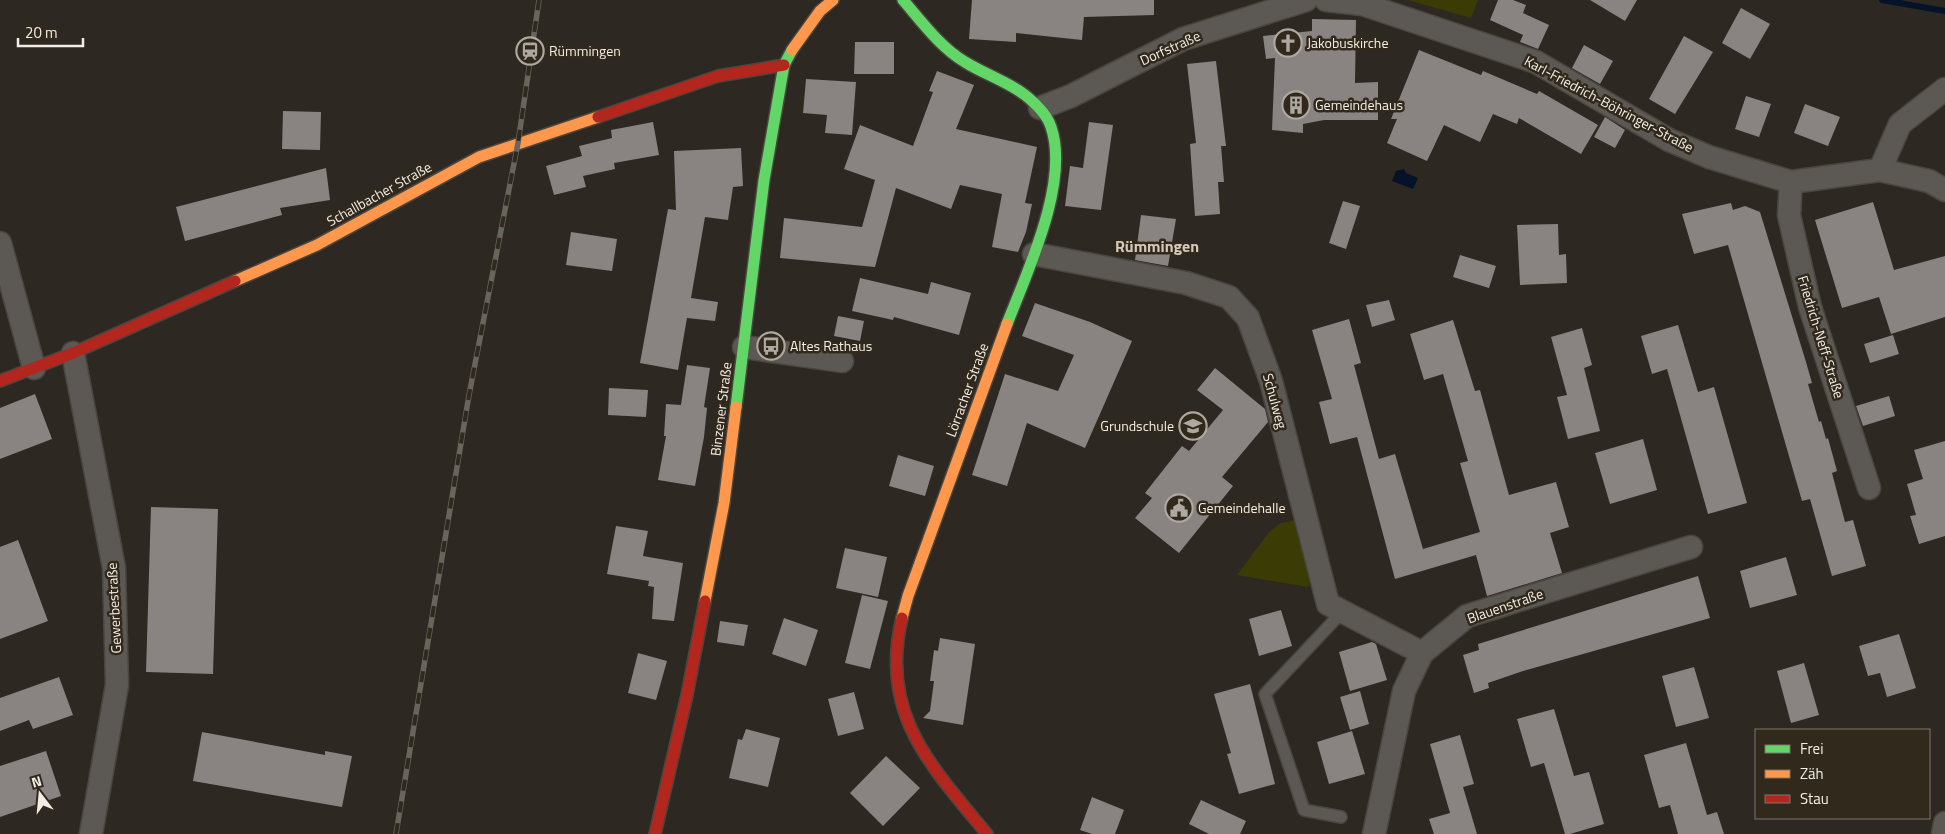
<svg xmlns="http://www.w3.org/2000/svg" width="1945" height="834" viewBox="0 0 1945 834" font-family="'Titillium Web',sans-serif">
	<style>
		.green { fill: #3a3b05 }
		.water { fill: #041327 }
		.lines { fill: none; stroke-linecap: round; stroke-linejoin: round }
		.stream { stroke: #041327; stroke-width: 6 }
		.building { fill: #898382 }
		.lane-casing { stroke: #49453f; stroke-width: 14 }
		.street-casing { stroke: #49453f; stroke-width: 25 }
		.fast-casing { stroke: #49453f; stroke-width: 14 }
		.slow-casing { stroke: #49453f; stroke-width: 14 }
		.jam-casing { stroke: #49453f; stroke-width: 14 }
		.lane { stroke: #5c5853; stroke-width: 11 }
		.street { stroke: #5c5853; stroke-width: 22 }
		.fast { stroke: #63d668; stroke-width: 11 }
		.slow { stroke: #ff974d; stroke-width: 11 }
		.jam { stroke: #b3261e; stroke-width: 11 }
		.rail-casing { stroke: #68645e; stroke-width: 5.5 }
		.rail { stroke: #32291d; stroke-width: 4; stroke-dasharray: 11; stroke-linecap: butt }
		.labels { text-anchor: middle; stroke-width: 5; stroke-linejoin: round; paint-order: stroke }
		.poi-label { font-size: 14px; fill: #f3ede5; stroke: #32291d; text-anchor: start }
		.street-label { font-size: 14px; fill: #f3ede5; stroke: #32291d }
		.quarter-label { font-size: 16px; font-weight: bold; fill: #d5c9ba; stroke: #32291d }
	</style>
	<rect width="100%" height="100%" fill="#2d2822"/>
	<!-- green -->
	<g class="green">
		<polygon points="1408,0 1478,0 1471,18"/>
		<polygon points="1297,520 1312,576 1308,587 1237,575 1270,531 1281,523"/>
	</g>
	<!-- water -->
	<polygon class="water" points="1404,169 1406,173 1418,178 1413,189 1392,181 1396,171"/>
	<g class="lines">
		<!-- stream -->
		<polyline class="stream" points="1882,0 1945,11"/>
	</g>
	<!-- building -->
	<g class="building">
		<polygon points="972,0 1154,0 1154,15 1084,17 1082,40 1016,33 1016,42 969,39"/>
		<polygon points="1498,0 1513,0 1526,5 1523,13 1549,25 1538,49 1520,42 1523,35 1490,20"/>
		<polygon points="1590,0 1637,0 1625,21"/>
		<polygon points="1741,8 1770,24 1750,59 1722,43"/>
		<polygon points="1312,19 1356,20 1355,83 1378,82 1378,120 1324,120 1303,124 1303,133 1272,130 1275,58 1266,59 1263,36 1312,31"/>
		<polygon points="1684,36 1713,52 1675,114 1649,99"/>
		<polygon points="855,42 894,42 894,74 854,74"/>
		<polygon points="1584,45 1613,61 1600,84 1572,68"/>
		<polygon points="1419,50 1481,75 1483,71 1537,94 1539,91 1598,125 1581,154 1519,118 1517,124 1493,114 1480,142 1444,125 1427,161 1387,143 1397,119 1391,119"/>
		<polygon points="1216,61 1226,146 1221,146 1224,182 1218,182 1220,214 1195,216 1190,144 1196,143 1187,64"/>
		<polygon points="937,71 974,85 956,129 1037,147 1025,203 1032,204 1026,232 1018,252 992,247 1002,194 960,185 951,209 896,188 875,267 780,258 784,218 862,227 875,180 844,169 860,125 913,146 933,92 929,91"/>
		<polygon points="806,79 856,82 852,135 825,133 827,115 803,113"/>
		<polygon points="1746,96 1771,104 1759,137 1735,129"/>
		<polygon points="1805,104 1840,117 1828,146 1794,133"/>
		<polygon points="283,111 321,112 320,150 282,149"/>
		<polygon points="1605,117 1625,130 1615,148 1594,137"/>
		<polygon points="653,122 659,155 614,163 615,169 583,176 586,187 554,195 546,166 582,156 579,146 612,138 611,130"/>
		<polygon points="1089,122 1113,125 1101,210 1065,206 1070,166 1083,168"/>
		<polygon points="741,148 743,186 733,187 728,220 705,217 691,298 718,302 715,321 687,318 678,370 640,363 668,209 676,210 674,151"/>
		<polygon points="326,168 330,200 280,208 282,215 185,241 176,207"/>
		<polygon points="1343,201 1360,206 1346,249 1329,243"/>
		<polygon points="1873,202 1894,270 1945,256 1945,317 1891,334 1879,297 1842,308 1815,220"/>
		<polygon points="1731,203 1733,210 1745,206 1760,212 1806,362 1812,383 1808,384 1819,422 1821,421 1826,439 1828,438 1837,471 1832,473 1845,522 1853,520 1866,566 1832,576 1810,499 1802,501 1728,245 1694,254 1682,214"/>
		<polygon points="1141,215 1176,219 1168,266 1135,260"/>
		<polygon points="1558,224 1559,255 1566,254 1567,283 1520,285 1517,225"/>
		<polygon points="571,232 617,239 612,271 566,265"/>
		<polygon points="1460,255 1496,266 1489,288 1453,277"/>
		<polygon points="860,278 928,294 931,282 971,293 959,335 894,317 893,320 852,311"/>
		<polygon points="1389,300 1395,320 1372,327 1366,305"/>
		<polygon points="1035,303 1090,322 1132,341 1085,448 1027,423 1007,486 972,475 1005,374 1058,391 1074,355 1022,336"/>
		<polygon points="838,316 864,321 860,341 834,336"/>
		<polygon points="1349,319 1361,363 1354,365 1379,459 1395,454 1423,549 1480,532 1460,463 1468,461 1443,374 1424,380 1410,334 1453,320 1475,391 1480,390 1509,495 1556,482 1569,527 1550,533 1562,573 1487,596 1476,555 1395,579 1357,437 1330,444 1319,402 1332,399 1312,330"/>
		<polygon points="1678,325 1698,392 1714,387 1747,503 1708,514 1667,369 1652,374 1641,336"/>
		<polygon points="1582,328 1592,365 1584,368 1600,431 1568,439 1557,397 1567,395 1551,337"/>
		<polygon points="1893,335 1899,354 1870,363 1864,344"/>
		<polygon points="687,365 710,368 704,407 707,408 704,437 695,486 658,480 666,436 664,436 666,404 681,405"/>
		<polygon points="1215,368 1265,409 1268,422 1222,477 1233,486 1179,553 1135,518 1152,498 1145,493 1182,446 1189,451 1223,410 1197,390"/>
		<polygon points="609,388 648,390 646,417 608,415"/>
		<polygon points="35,394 52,439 0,459 0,408"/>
		<polygon points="1889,396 1895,416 1863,426 1856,406"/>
		<polygon points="1643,439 1657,490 1610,504 1595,453"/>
		<polygon points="1945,441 1945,536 1919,544 1910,516 1916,515 1907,484 1923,479 1914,450"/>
		<polygon points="898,455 934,466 925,496 889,486"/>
		<polygon points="151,507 218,509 213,674 146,672"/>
		<polygon points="616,526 648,531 643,556 683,563 674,621 652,619 654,587 648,586 649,581 607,574"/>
		<polygon points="18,540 48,621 0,639 0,547"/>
		<polygon points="845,548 887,557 878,597 836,588"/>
		<polygon points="1786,557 1797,595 1750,608 1740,571"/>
		<polygon points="1698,576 1710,618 1523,671 1488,683 1489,688 1474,693 1463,655 1479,650 1478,644"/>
		<polygon points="862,595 888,601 870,669 845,663"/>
		<polygon points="1281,610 1292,646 1259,656 1249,619"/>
		<polygon points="784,618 818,630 806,666 772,654"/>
		<polygon points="720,621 748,625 744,646 717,642"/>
		<polygon points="1899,634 1916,688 1887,697 1880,673 1868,676 1859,646"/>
		<polygon points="940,638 975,644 963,725 923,718 930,711 934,681 930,681 934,650 938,651"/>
		<polygon points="1372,642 1376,644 1387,680 1350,691 1339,652"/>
		<polygon points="638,653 667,661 656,700 628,693"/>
		<polygon points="1804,663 1819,715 1791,723 1777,671"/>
		<polygon points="1694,667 1709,718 1676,727 1662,676"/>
		<polygon points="59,677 73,715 33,729 29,720 0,731 0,698"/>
		<polygon points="1250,684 1275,784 1239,794 1227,754 1231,753 1214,694"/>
		<polygon points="1360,691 1369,724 1350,730 1340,697"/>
		<polygon points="854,692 864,729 838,736 828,699"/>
		<polygon points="1554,709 1574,776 1589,772 1604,824 1570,834 1565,834 1544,763 1531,767 1517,719"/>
		<polygon points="746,729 780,738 768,787 729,778 738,739 742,740"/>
		<polygon points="1352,731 1365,774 1329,784 1317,742"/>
		<polygon points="202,732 325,755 325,751 352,756 342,807 193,781"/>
		<polygon points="1460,735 1474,784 1463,787 1477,834 1434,834 1429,819 1450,813 1430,744"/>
		<polygon points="1686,743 1707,815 1717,812 1724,834 1678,834 1670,805 1659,808 1644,755"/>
		<polygon points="46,751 61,796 0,817 0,766"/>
		<polygon points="886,756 920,788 883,826 850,793"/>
		<polygon points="1092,797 1124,810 1115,834 1092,834 1080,830"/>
		<polygon points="1201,800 1246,821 1240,834 1209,834 1189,824"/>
	</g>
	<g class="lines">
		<!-- lane casing -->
		<g class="lane-casing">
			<polyline id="lane" points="1341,817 1304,810 1265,694 1343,611"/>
		</g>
		<!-- street casing -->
		<g class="street-casing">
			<g id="street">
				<polyline points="1326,0 1362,4 1536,62 1669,140 1709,157 1791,182 1880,170 1929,181 1945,190"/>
				<polyline points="1040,108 1071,96 1183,39 1306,0"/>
				<polyline points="1880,170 1900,124 1945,89"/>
				<polyline points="1791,182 1789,215 1810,307 1869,488"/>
				<polyline points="0,243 34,368"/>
				<polyline points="1034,254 1186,283 1229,297 1248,318 1271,381 1328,604 1422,653"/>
				<polyline points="744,347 842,361"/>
				<polyline points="73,353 114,568 117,685 91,834"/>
				<polyline points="1374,834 1404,691 1422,653 1467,616 1691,547"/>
				<polyline points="1943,834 1945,823"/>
			</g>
		</g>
		<!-- fast casing -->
		<g class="fast-casing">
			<g id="fast">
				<path d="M903,0C922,22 940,47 965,62C984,74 1007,81 1025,95C1035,103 1047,114 1051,127C1070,182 1027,272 1007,324"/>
				<polyline points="736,407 764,180 784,65 792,50"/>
			</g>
		</g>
		<!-- slow casing -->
		<g class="slow-casing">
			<g id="slow">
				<polyline points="792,50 820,11 833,0"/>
				<polyline points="235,281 317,245 479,157 598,117"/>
				<polyline points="705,601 724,503 736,407"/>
				<polyline points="902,618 908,596 1007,324"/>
			</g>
		</g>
		<!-- jam casing -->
		<g class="jam-casing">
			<g id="jam">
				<polyline points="598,117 718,76 784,65"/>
				<polyline points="0,381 73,353 235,281"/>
				<path d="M902,618C879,713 930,765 987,834"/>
				<polyline points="655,834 687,695 705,601"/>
			</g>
		</g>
		<!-- lane -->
		<use href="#lane" class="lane"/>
		<!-- street -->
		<use href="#street" class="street"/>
		<!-- fast -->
		<use href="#fast" class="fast"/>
		<!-- slow -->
		<use href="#slow" class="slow"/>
		<!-- jam -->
		<use href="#jam" class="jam"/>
		<!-- rail casing -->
		<g class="rail-casing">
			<polyline id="rail" points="396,834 469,395 518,143 539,0"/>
		</g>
		<!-- rail -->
		<use href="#rail" class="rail"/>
	</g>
	<!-- icons -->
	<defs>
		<g id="church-ring" transform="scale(1.4375)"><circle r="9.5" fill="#32291d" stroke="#aea8a1" stroke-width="1.5"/><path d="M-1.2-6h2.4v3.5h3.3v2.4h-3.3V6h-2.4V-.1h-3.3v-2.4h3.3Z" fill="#aea8a1"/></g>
		<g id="station-ring" transform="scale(1.4375)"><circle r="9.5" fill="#32291d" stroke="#aea8a1" stroke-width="1.5"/><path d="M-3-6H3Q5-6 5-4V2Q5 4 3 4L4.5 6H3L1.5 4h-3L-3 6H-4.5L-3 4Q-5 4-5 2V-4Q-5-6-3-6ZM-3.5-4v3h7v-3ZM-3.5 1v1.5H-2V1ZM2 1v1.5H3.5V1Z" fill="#aea8a1"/></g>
		<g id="building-ring" transform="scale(1.4375)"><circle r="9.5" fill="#32291d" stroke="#aea8a1" stroke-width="1.5"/><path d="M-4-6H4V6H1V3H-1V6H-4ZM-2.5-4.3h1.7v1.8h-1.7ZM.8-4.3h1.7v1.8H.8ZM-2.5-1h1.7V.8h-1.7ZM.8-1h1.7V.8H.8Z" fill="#aea8a1"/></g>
		<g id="bus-ring" transform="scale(1.4375)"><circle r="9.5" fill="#32291d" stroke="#aea8a1" stroke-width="1.5"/><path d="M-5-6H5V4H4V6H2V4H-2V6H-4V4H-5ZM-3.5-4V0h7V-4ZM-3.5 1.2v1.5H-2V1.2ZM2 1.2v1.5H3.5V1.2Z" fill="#aea8a1"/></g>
		<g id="school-ring" transform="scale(1.4375)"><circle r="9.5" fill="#32291d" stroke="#aea8a1" stroke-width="1.5"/><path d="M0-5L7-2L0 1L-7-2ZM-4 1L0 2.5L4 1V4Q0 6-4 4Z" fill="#aea8a1"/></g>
		<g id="civic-ring" transform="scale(1.4375)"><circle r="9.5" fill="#32291d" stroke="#aea8a1" stroke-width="1.5"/><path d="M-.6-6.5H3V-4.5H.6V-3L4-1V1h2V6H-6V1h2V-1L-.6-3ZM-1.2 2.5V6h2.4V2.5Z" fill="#aea8a1"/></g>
	</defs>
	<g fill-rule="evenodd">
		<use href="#church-ring" x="1288" y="43"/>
		<use href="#station-ring" x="530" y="51"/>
		<use href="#building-ring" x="1296" y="105"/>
		<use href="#bus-ring" x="771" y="346"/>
		<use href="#school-ring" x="1193" y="426"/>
		<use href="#civic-ring" x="1179" y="508"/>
	</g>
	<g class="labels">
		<!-- poi labels -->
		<g class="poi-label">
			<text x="1307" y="48">Jakobuskirche</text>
			<text x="549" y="56">Rümmingen</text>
			<text x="1315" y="110">Gemeindehaus</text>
			<text x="790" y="351">Altes Rathaus</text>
			<text x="1174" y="431" text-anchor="end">Grundschule</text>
			<text x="1198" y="513">Gemeindehalle</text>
		</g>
		<!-- street labels -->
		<g class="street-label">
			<text transform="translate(1170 48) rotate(-24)" y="5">Dorfstraße</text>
			<text transform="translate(1609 104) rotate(28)" y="5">Karl-Friedrich-Böhringer-Straße</text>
			<text transform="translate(379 194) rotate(-29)" y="5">Schallbacher Straße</text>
			<text transform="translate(1821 337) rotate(73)" y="5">Friedrich-Neff-Straße</text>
			<text transform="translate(967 390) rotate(-70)" y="5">Lörracher Straße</text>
			<text transform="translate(1275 401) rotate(75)" y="5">Schulweg</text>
			<text transform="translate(721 409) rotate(-83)" y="5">Binzener Straße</text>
			<text transform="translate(1505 606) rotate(-19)" y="5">Blauenstraße</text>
			<text transform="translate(114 608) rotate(-93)" y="5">Gewerbestraße</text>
		</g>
		<!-- quarter labels -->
		<g class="quarter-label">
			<text x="1157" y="252">Rümmingen</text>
		</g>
	</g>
	<!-- legend -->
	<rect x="1755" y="729" width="175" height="90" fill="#32291d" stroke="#7f776d"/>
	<rect x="1765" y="745" width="25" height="8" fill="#63d668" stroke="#7f776d"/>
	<text x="1800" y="754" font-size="15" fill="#f3ede5">Frei</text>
	<rect x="1765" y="770" width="25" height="8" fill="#ff974d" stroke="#7f776d"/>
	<text x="1800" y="779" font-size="15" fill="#f3ede5">Zäh</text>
	<rect x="1765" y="795" width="25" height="8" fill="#b3261e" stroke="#7f776d"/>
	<text x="1800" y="804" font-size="15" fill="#f3ede5">Stau</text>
	<!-- north arrow -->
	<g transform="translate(40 794) rotate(344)" stroke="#32291d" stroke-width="4" paint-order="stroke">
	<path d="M0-4L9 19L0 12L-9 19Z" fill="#f3ede5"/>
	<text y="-8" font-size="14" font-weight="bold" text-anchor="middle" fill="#f3ede5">N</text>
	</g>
	<!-- scale -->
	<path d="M18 38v8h65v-8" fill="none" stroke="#f3ede5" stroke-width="2.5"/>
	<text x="25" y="38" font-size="15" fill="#f3ede5" stroke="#32291d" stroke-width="4" paint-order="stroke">20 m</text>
</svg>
